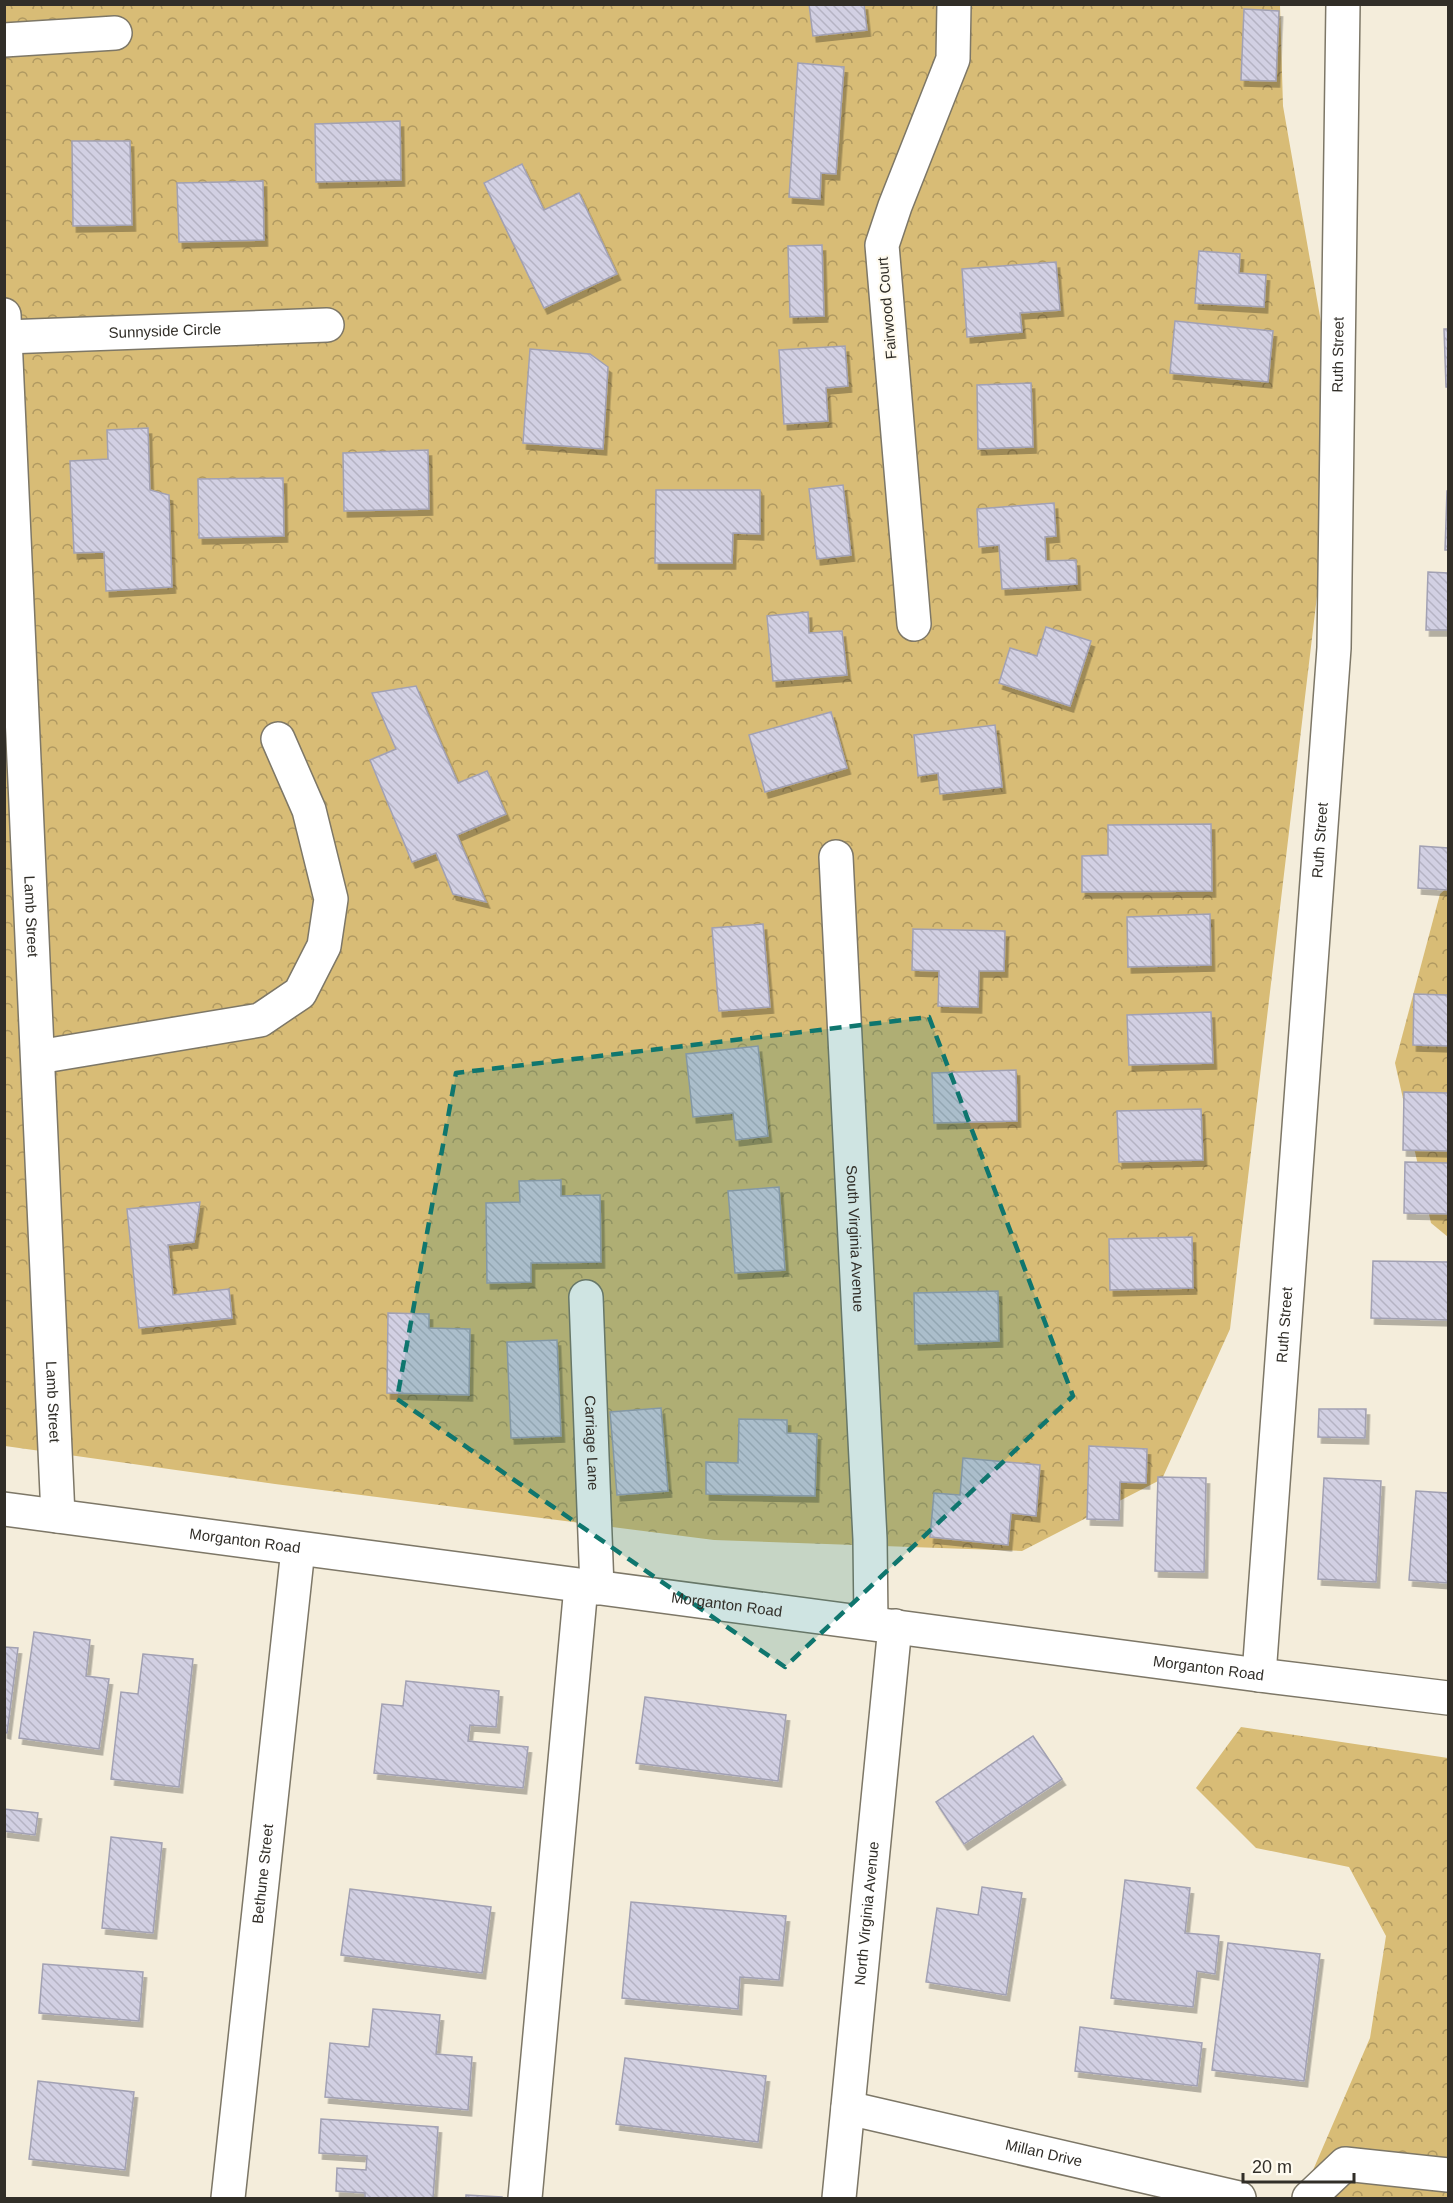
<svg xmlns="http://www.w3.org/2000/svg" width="1453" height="2203" viewBox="0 0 1453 2203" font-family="Arial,sans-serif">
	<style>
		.forest { fill: url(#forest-crowns) }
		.building { fill: url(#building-back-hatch); stroke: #a2a1b3; stroke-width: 1.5; filter: url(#shadow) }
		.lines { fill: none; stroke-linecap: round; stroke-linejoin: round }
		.minor-casing { stroke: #7d7767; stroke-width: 36 }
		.major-casing { stroke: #7d7767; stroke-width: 36 }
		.minor { stroke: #fff; stroke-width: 33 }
		.major { stroke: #fff; stroke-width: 33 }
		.marked { fill: #0f766e; fill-opacity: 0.2; stroke: #0f766e; stroke-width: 4.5; stroke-dasharray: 12 8; stroke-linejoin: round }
		.labels { text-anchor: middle; stroke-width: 4.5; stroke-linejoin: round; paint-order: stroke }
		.street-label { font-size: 15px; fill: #312e28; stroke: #fffbf0 }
	</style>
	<defs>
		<pattern id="forest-crowns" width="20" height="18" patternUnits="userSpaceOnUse" patternTransform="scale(1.5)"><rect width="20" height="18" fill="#d8bc76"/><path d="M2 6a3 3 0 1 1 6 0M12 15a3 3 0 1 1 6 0" fill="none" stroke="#b09961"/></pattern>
		<pattern id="building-back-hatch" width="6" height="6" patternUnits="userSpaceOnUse" patternTransform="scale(1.5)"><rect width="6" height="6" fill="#d2d0e3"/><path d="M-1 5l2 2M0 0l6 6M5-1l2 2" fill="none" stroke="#b5b3c3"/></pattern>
		<filter id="shadow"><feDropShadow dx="3.5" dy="6" stdDeviation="0" flood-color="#0004"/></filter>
	</defs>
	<rect width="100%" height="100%" fill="#f4eddb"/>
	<!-- forest -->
	<g class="forest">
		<polygon points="5,5 1280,5 1283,106 1338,419 1230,1329 1162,1479 1022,1551 714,1540 275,1484 5,1446"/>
		<polygon points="1448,887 1448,1237 1431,1223 1395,1063 1440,894"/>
		<polygon points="1241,1727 1448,1758 1448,2198 1301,2198 1370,2038 1386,1936 1349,1867 1256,1848 1196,1788"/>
	</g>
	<!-- building -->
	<g class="building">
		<polygon points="809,4 864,4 867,30 813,36"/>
		<polygon points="1244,9 1279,11 1276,81 1241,80"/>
		<polygon points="798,63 844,67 836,174 821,173 820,199 789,197"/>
		<polygon points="400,121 401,180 316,182 315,124"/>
		<polygon points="72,141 130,141 132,225 73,226"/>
		<polygon points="522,164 544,210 579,193 617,274 544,308 484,183"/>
		<polygon points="263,181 264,240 179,242 177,183"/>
		<polygon points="822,245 824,316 790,317 788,246"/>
		<polygon points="1199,251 1240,254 1239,273 1266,275 1264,307 1195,303"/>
		<polygon points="1056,262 1060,310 1020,313 1022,332 967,337 962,269"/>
		<polygon points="1175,321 1273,331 1268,382 1170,373"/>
		<polygon points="1444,329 1448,329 1448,387 1446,387"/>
		<polygon points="845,346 848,386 826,388 828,421 784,424 779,350"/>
		<polygon points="530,349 590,354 608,367 603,449 523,443"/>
		<polygon points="1031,383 1033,447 978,449 977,385"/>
		<polygon points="148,428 150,490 169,495 172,587 106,591 104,552 74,553 70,461 108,459 107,430"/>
		<polygon points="428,450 429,509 344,511 343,453"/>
		<polygon points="283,478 284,536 199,538 198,479"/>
		<polygon points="843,485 851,555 817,559 809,489"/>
		<polygon points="656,490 760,490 760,534 733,533 732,563 655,563"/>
		<polygon points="1447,491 1448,491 1448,550 1445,550"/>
		<polygon points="1054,503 1056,536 1045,537 1046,561 1076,560 1077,584 1002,589 999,545 979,547 977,509"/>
		<polygon points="1428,572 1448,573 1448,630 1426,630"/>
		<polygon points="808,612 809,633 842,631 847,675 773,681 767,616"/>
		<polygon points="1046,627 1091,641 1070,706 999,683 1010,648 1037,656"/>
		<polygon points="416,686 458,783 487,771 506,814 457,835 486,902 453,894 436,853 412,862 370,760 396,749 372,693"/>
		<polygon points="831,712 847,768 765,792 749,735"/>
		<polygon points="995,725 1002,787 940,794 938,773 918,776 914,735"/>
		<polygon points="1211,824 1212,891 1082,892 1082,856 1108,855 1108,825"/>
		<polygon points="1420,846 1448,848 1448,890 1418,888"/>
		<polygon points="1210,914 1211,965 1128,967 1127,917"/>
		<polygon points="763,924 770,1007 719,1011 712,928"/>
		<polygon points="913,929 1005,931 1004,971 979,971 978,1007 938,1006 939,971 912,970"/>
		<polygon points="1414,994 1448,995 1448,1046 1413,1045"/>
		<polygon points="1211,1012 1213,1063 1129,1065 1127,1015"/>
		<polygon points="758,1046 768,1136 736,1140 733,1113 693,1117 686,1054"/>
		<polygon points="1016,1070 1017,1121 934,1123 932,1073"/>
		<polygon points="1404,1092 1448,1093 1448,1151 1403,1150"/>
		<polygon points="1201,1109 1203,1160 1119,1162 1117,1111"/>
		<polygon points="1405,1162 1448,1163 1448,1214 1404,1213"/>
		<polygon points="561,1180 561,1196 600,1195 601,1262 531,1263 531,1282 487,1283 486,1203 520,1202 519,1181"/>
		<polygon points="779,1187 785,1270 735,1273 728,1191"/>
		<polygon points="200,1202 194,1242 168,1245 173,1295 229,1289 232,1318 139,1328 127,1209"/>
		<polygon points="1192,1237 1193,1288 1110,1290 1109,1239"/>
		<polygon points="1373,1261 1448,1262 1448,1320 1371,1318"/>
		<polygon points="998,1291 999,1341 915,1344 914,1293"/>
		<polygon points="388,1313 429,1314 429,1328 470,1329 469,1395 387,1393"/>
		<polygon points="557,1340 561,1436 511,1438 507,1342"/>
		<polygon points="661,1408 668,1491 617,1495 610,1412"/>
		<polygon points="1319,1409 1366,1409 1365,1438 1318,1437"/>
		<polygon points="739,1419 787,1420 787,1433 817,1434 815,1496 706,1494 706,1462 738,1463"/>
		<polygon points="1089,1446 1147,1449 1146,1483 1120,1482 1119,1520 1087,1519"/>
		<polygon points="963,1458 1040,1465 1036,1516 1011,1513 1008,1545 930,1537 934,1493 960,1495"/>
		<polygon points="1158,1477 1206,1478 1204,1572 1155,1571"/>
		<polygon points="1324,1478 1381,1481 1376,1582 1318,1579"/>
		<polygon points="1416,1491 1448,1493 1448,1583 1409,1580"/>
		<polygon points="34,1632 90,1640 86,1676 109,1679 99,1749 19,1738"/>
		<polygon points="4,1647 18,1648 7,1733 4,1732"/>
		<polygon points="143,1654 193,1659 179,1787 111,1779 121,1692 138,1694"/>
		<polygon points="406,1681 499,1691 496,1727 470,1725 468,1741 528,1747 523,1788 374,1773 382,1704 403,1706"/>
		<polygon points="645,1697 786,1715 778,1781 636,1763"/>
		<polygon points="1033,1736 1062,1779 964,1844 936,1802"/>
		<polygon points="4,1809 38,1813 35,1835 4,1831"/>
		<polygon points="111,1837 162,1843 153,1933 102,1928"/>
		<polygon points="1125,1880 1190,1888 1185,1933 1219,1936 1215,1974 1197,1971 1193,2007 1111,1998"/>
		<polygon points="982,1887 1022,1893 1006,1995 926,1982 937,1908 978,1915"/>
		<polygon points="350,1889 491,1907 482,1973 341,1955"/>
		<polygon points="631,1902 786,1916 779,1980 740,1977 738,2009 622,1998"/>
		<polygon points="1228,1943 1320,1954 1304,2081 1212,2070"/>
		<polygon points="43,1964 143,1972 139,2021 39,2013"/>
		<polygon points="373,2009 440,2015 436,2054 472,2057 468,2110 325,2097 330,2043 369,2047"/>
		<polygon points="1080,2027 1202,2043 1197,2086 1075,2071"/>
		<polygon points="625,2058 766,2076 758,2142 616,2124"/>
		<polygon points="38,2081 134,2092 125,2170 29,2159"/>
		<polygon points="321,2119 438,2127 433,2198 365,2198 365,2193 336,2191 337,2168 366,2170 367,2156 319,2153"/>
		<polygon points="466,2195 502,2197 502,2198 466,2198"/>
	</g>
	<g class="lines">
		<!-- minor casing -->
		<g class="minor-casing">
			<g id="minor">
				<polyline points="4,40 115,33"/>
				<path id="s1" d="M4,315L58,1516"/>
				<path id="s2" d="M5,337L327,325"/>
				<polyline points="914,624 882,245 895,206 953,59 954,4"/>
				<path id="s3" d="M836,857L870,1539L871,1623"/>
				<polyline points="38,1057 260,1020 300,993 324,946 331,899 309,810 278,739"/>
				<path id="s4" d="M586,1297L597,1588"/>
				<path id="s5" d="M1259,1675L1334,648L1343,4"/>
				<path id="s6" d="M848,2108L1239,2198"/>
				<path id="s7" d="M228,2198L298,1549"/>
				<polyline points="525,2198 581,1586"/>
				<path id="s8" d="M839,2198L895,1626"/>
				<polyline points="1309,2198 1345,2164 1448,2175"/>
			</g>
		</g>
		<!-- major casing -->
		<g class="major-casing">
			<g id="major">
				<path id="s9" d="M4,1509L1259,1675L1448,1698"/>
			</g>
		</g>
		<!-- minor -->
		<use href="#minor" class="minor"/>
		<!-- major -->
		<use href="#major" class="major"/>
	</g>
	<!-- marked area -->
	<path class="marked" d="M929,1017L1073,1396L785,1667L397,1399L456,1073Z"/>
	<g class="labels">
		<!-- street labels -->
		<g class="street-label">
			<text transform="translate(887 308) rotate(-95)" y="5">Fairwood Court</text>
			<text dy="5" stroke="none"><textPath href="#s2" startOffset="160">Sunnyside Circle</textPath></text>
			<text dy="5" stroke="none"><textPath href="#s5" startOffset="1323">Ruth Street</textPath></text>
			<text dy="5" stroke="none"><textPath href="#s5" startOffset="837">Ruth Street</textPath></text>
			<text dy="5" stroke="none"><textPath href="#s1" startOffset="602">Lamb Street</textPath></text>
			<text dy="5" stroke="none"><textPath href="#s3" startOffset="382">South Virginia Avenue</textPath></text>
			<text dy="5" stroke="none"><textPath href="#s5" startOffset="351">Ruth Street</textPath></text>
			<text dy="5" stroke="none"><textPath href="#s1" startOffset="1088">Lamb Street</textPath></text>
			<text dy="5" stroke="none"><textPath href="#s4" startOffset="146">Carriage Lane</textPath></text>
			<text dy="5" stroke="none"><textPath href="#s9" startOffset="243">Morganton Road</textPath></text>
			<text dy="5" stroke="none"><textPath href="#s9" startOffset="729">Morganton Road</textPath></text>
			<text dy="5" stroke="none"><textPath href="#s9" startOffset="1215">Morganton Road</textPath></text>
			<text dy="5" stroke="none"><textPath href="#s7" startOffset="326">Bethune Street</textPath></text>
			<text dy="5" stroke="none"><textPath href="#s8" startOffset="286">North Virginia Avenue</textPath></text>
			<text dy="5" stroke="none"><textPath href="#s6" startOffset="201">Millan Drive</textPath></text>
		</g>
	</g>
	<!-- border -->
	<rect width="1453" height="2203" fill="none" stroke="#312e28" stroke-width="12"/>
	<!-- scale -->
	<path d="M1243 2173v9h111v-9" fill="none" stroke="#312e28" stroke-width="3"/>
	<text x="1252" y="2173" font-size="18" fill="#312e28" stroke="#fffbf0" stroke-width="4.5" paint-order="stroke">20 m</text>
</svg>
